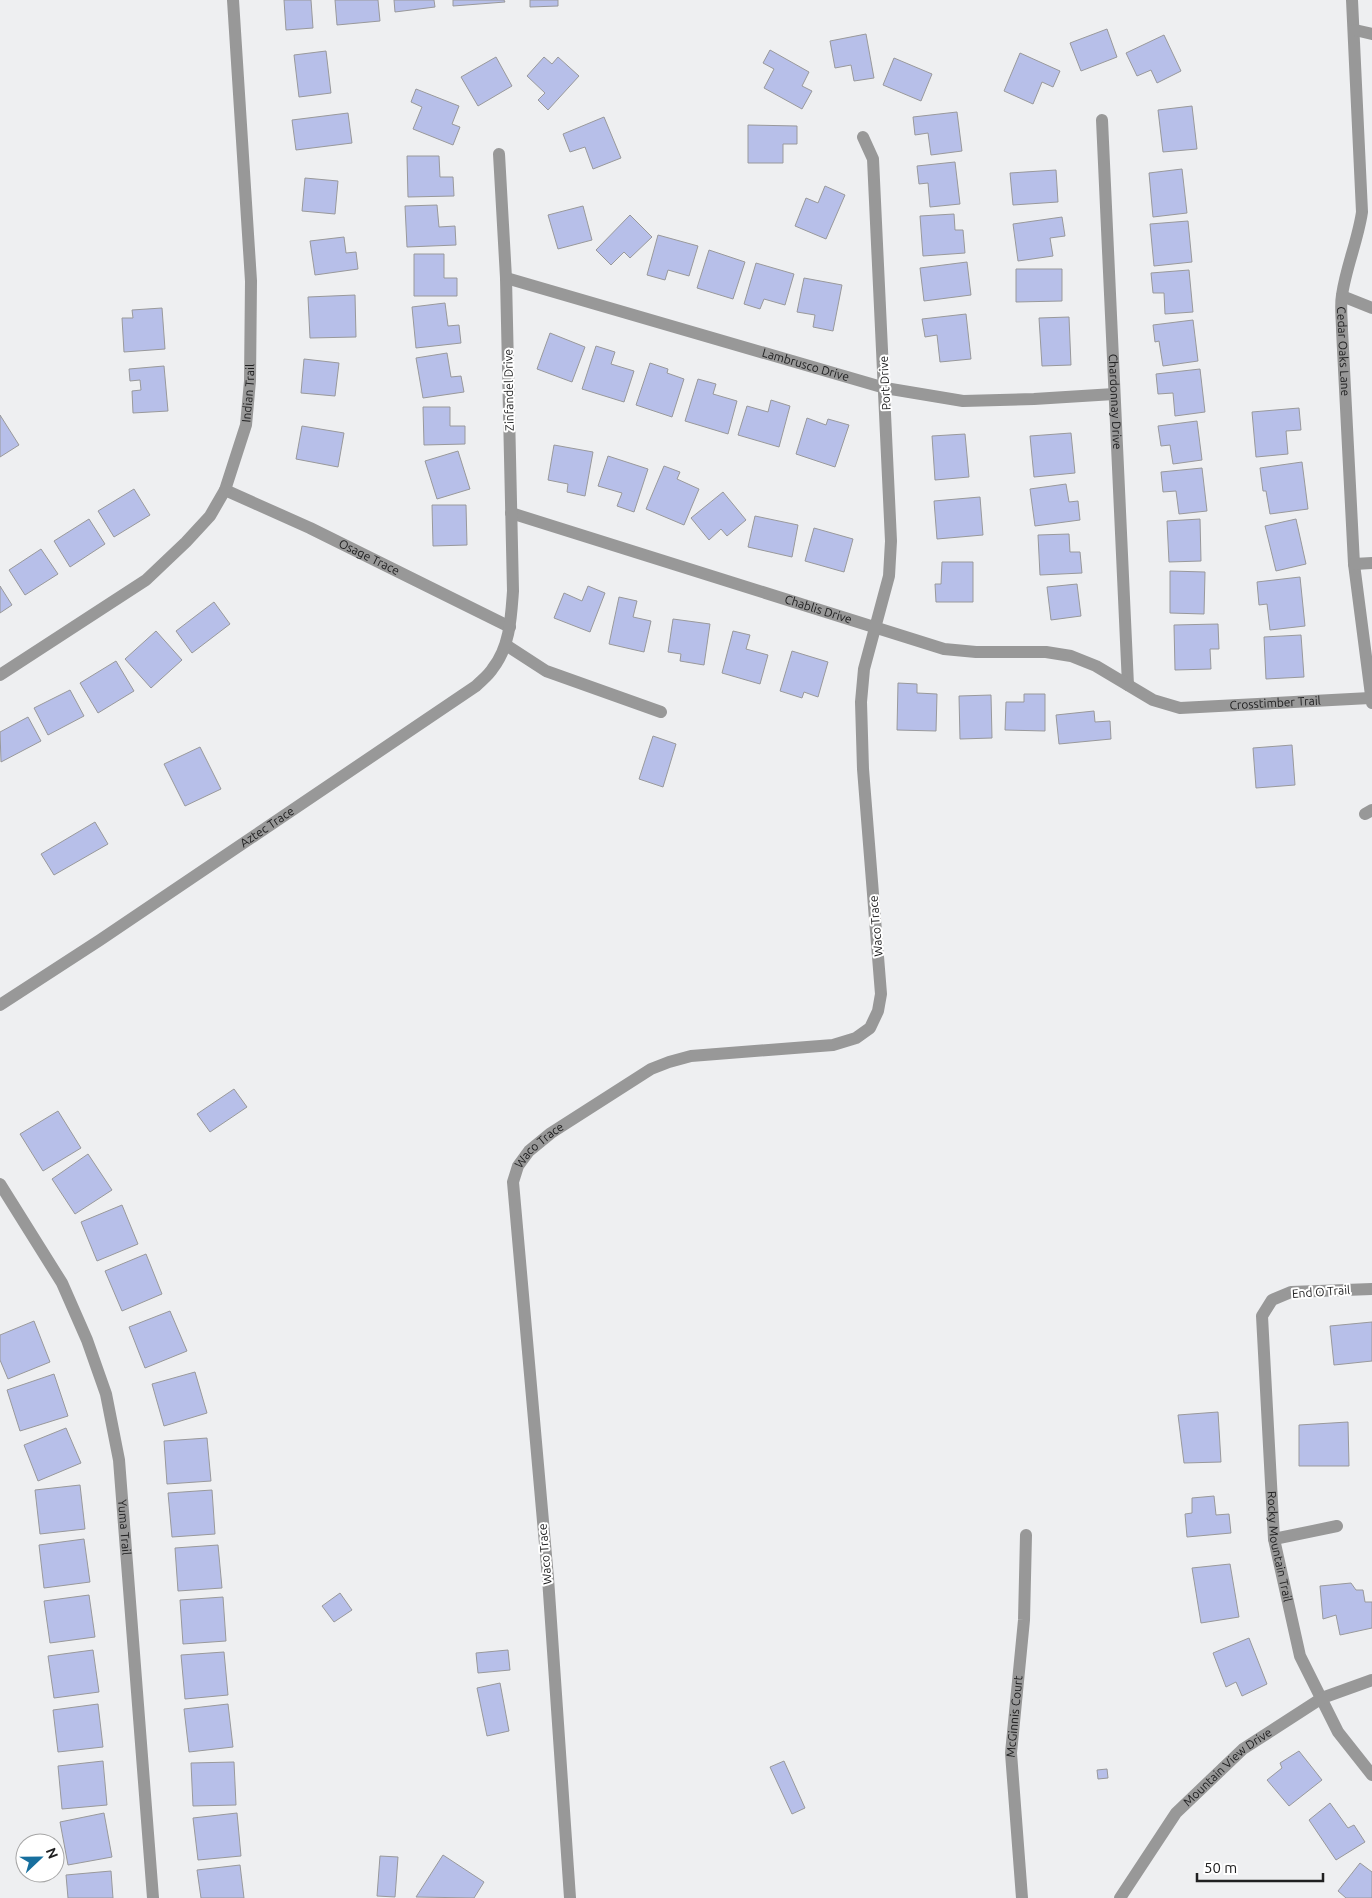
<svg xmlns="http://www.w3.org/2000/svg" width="1372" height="1898" viewBox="0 0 1372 1898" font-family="Ubuntu,sans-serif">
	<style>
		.building { fill: #b7bfe9; stroke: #99999b }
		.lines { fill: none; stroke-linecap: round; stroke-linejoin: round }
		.minor { stroke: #989898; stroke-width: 12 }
		.labels { text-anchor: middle; stroke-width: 4; stroke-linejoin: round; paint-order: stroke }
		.street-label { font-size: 12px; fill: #202021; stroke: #fff }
	</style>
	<rect width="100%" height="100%" fill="#eeeff1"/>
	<!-- building -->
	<g class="building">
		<polygon points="284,0 311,0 313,28 286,30"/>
		<polygon points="335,0 378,0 380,21 337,25"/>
		<polygon points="394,0 434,0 435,7 395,12"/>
		<polygon points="453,0 504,0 505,2 453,6"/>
		<polygon points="530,0 558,0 558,6 530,7"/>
		<polygon points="1107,29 1117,57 1081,71 1070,43"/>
		<polygon points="866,34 874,78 854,81 851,65 835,68 830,41"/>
		<polygon points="1164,35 1181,71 1157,83 1151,70 1137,76 1126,53"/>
		<polygon points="770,50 809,72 802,86 812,91 802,109 764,88 774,69 763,63"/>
		<polygon points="326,51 331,93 299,97 294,55"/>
		<polygon points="1020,53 1060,71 1053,87 1042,82 1033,104 1004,91"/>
		<polygon points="496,57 512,86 478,106 461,77"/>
		<polygon points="544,57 552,64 558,57 579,76 548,110 538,100 545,93 527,76"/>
		<polygon points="894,58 932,74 921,101 883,85"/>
		<polygon points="416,89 459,106 452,124 460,127 453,145 413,129 422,107 411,102"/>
		<polygon points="1192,106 1197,149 1163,152 1158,110"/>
		<polygon points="957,112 962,151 931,155 928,133 915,135 913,117"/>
		<polygon points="348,113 352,143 296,150 292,120"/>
		<polygon points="604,117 621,158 593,169 585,147 570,152 563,134"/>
		<polygon points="748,125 797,126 797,144 783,144 783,163 748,163"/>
		<polygon points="407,156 439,156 440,177 453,177 454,196 408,197"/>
		<polygon points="955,162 960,204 930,207 928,183 919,184 917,166"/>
		<polygon points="1182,169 1187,213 1153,217 1149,173"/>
		<polygon points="1056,170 1058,202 1013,205 1010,173"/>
		<polygon points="305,178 338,181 335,214 302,211"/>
		<polygon points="825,186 845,195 826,239 795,226 806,198 818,203"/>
		<polygon points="437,205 439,227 455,226 456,245 407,247 405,206"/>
		<polygon points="583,206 592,240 558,249 548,215"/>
		<polygon points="954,214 955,230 963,230 965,253 923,256 920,216"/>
		<polygon points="630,215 652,237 630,258 624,252 611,265 596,250"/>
		<polygon points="1062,217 1065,236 1050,238 1053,256 1018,261 1013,224"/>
		<polygon points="1188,221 1192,262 1154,266 1150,224"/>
		<polygon points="658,235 698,246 689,276 668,270 665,280 647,275"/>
		<polygon points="344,237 346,253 356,252 358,269 315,275 310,241"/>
		<polygon points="709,250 745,262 733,299 697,288"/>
		<polygon points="414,254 444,254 444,278 457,278 457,296 414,296"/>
		<polygon points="967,262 971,295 924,301 920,268"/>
		<polygon points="756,263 794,274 785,305 764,299 760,309 744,304"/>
		<polygon points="1016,269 1062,269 1062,301 1016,302"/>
		<polygon points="1189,270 1193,312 1165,314 1164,293 1153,293 1151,273"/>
		<polygon points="804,278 842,285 833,331 813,327 815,315 797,312"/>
		<polygon points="355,295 356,337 310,338 308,297"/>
		<polygon points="445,303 448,326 459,325 461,343 416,348 412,307"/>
		<polygon points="162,308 165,349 124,352 122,318 133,318 132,310"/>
		<polygon points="966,314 971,359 940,362 937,335 925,337 922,319"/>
		<polygon points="1069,317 1071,365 1042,366 1039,318"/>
		<polygon points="1193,320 1198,361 1163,366 1159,341 1155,342 1153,325"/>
		<polygon points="550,333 585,347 572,382 537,369"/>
		<polygon points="596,346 615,352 611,364 634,371 624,402 582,389"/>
		<polygon points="447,353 451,377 461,376 464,392 423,398 416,358"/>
		<polygon points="304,359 339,363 335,396 301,393"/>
		<polygon points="650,363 668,369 667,373 684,379 672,417 636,405"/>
		<polygon points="164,366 168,411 133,413 132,391 141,390 140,380 130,381 129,369"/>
		<polygon points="1200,369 1205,412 1175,416 1173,393 1158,394 1156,374"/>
		<polygon points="698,379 716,384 713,394 737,401 728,434 685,421"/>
		<polygon points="771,400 790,406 779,447 738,435 747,406 768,412"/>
		<polygon points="423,407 450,407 450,426 465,426 465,444 424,445"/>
		<polygon points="1299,408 1301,430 1286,431 1288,454 1256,457 1252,412"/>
		<polygon points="0,415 19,445 0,457"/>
		<polygon points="807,418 826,425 828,419 849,425 835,467 796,454"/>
		<polygon points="1197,421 1202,460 1173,464 1170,445 1161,446 1158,426"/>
		<polygon points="302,426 344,433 338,467 296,459"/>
		<polygon points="1071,433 1075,473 1034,477 1030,436"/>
		<polygon points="965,434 969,477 935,480 932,436"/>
		<polygon points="554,445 593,452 585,496 567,492 568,484 548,480"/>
		<polygon points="458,451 470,489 437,499 425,461"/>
		<polygon points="608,456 648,469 634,512 617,506 622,493 598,486"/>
		<polygon points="1302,462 1308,509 1270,514 1266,491 1263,491 1260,468"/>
		<polygon points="664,466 680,472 677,479 699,489 684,525 646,509"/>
		<polygon points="1202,468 1207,511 1179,514 1176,491 1163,492 1161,472"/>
		<polygon points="1066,484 1069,502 1078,501 1080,520 1035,526 1030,489"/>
		<polygon points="134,489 150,515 114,537 98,511"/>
		<polygon points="723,492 746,520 727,536 721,529 709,540 691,518"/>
		<polygon points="980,497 983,535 937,539 934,501"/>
		<polygon points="432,505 466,505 467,545 433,546"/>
		<polygon points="755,516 798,525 792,557 748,547"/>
		<polygon points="89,519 105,544 70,567 54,541"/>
		<polygon points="1200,519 1201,561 1169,562 1167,521"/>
		<polygon points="1296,519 1306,564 1276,571 1265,526"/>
		<polygon points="814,528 853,539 844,572 805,561"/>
		<polygon points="1069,534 1070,552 1080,552 1082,573 1040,575 1038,535"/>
		<polygon points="41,549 58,574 25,595 9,570"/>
		<polygon points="942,562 973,562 973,602 936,602 935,584 941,584"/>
		<polygon points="1170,571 1205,572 1204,614 1170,613"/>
		<polygon points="1300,577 1305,626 1270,630 1267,604 1259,605 1257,582"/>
		<polygon points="1077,584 1081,616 1051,620 1047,587"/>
		<polygon points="0,586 12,605 0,613"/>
		<polygon points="588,586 605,593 590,632 554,618 564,593 582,601"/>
		<polygon points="619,597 637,601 633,617 651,621 644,652 609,644"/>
		<polygon points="214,602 230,624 192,653 176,631"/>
		<polygon points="673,619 710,624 704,665 680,661 681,654 668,652"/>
		<polygon points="1218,624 1219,649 1210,649 1211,669 1175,670 1174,625"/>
		<polygon points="156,631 182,660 151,688 125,659"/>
		<polygon points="733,631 750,635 746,649 768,655 760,684 722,673"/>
		<polygon points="1301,635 1304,677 1266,679 1264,637"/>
		<polygon points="792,651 828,662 818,697 804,692 802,698 780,691"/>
		<polygon points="116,661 134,691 98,713 80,683"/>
		<polygon points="898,683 917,684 917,693 937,694 936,731 897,730"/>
		<polygon points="70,690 84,716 48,735 34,708"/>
		<polygon points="1024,694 1045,694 1045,731 1005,730 1006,702 1024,702"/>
		<polygon points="991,695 992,738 960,739 959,696"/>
		<polygon points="1094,711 1095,722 1110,721 1111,739 1059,744 1056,715"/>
		<polygon points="28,717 41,741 1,762 0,732"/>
		<polygon points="653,736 676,744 663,787 639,779"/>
		<polygon points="1292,745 1295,785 1256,788 1253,748"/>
		<polygon points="200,747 221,789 185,806 164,764"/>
		<polygon points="95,822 108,844 54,875 41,854"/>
		<polygon points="234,1089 247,1107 210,1132 197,1114"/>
		<polygon points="58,1111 81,1148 43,1171 20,1134"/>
		<polygon points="88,1154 112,1190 75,1214 52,1179"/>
		<polygon points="122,1205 138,1244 97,1261 81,1222"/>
		<polygon points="146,1254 162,1294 122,1311 105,1271"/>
		<polygon points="170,1311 187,1351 145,1368 129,1327"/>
		<polygon points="34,1321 50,1362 8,1379 0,1360 0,1335"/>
		<polygon points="1372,1322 1372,1361 1334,1365 1330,1326"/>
		<polygon points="195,1372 207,1413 164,1426 152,1384"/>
		<polygon points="54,1374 68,1416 20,1431 7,1390"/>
		<polygon points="1218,1412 1221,1462 1184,1463 1178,1415"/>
		<polygon points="1348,1422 1349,1466 1299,1466 1299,1425"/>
		<polygon points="66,1428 81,1463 38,1481 24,1445"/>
		<polygon points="207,1438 211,1481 167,1484 164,1441"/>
		<polygon points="80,1485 85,1529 40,1534 35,1490"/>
		<polygon points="212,1490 215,1534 172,1537 168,1493"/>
		<polygon points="1214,1496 1216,1515 1229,1514 1231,1533 1187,1537 1185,1514 1192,1513 1192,1498"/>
		<polygon points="84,1539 90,1582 44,1588 39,1545"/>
		<polygon points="218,1545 222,1588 178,1591 175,1548"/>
		<polygon points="1230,1564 1239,1617 1201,1623 1192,1568"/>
		<polygon points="1351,1583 1356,1590 1363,1590 1365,1602 1372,1602 1372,1628 1340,1635 1336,1615 1323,1619 1320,1586"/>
		<polygon points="340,1593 352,1610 334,1622 322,1606"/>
		<polygon points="89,1595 95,1637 50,1643 44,1601"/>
		<polygon points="223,1597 226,1641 183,1644 180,1600"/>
		<polygon points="1249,1638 1267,1684 1242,1696 1236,1682 1226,1687 1213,1653"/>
		<polygon points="93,1650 99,1692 54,1698 48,1656"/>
		<polygon points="508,1650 510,1670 478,1673 476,1653"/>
		<polygon points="224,1652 228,1695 185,1699 181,1655"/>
		<polygon points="500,1683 509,1731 487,1736 477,1688"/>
		<polygon points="98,1704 103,1747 58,1752 53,1710"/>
		<polygon points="228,1704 233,1747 189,1752 184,1709"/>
		<polygon points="1299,1751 1322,1780 1289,1806 1267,1780 1282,1768 1280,1763"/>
		<polygon points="103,1761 107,1805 62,1809 58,1766"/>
		<polygon points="784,1761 805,1808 792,1814 770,1767"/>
		<polygon points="234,1762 236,1805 193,1806 191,1763"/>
		<polygon points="1107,1769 1108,1778 1098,1779 1097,1770"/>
		<polygon points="1330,1803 1348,1828 1354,1825 1365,1842 1336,1860 1309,1820"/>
		<polygon points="104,1813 112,1857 68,1865 60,1822"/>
		<polygon points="237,1813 241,1856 198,1860 193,1818"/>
		<polygon points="443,1855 484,1882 474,1898 416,1897"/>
		<polygon points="380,1856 398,1857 395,1897 377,1896"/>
		<polygon points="1360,1863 1372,1872 1372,1898 1346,1898 1338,1891"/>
		<polygon points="240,1865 244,1898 201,1898 197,1870"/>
		<polygon points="111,1871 113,1898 68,1898 66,1875"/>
	</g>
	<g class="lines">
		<!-- minor -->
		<g class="minor">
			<path id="s1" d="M1352,0L1362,212C1358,240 1346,267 1342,295C1340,306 1342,319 1342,330L1354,564L1372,703"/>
			<polyline points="1355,30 1372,34"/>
			<path id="s2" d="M1102,120L1128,685"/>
			<path id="s3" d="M506,278L885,388L963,401L1034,399L1114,394"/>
			<polyline points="1342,296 1372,308"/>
			<path id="s4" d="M225,490L310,528L510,627"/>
			<path id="s5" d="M511,513L944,649L976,652H1046L1071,656L1096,666L1153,700L1180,708L1370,698"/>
			<polyline points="1354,564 1372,563"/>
			<polyline points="506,645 546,671 661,712"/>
			<path id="s6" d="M0,675L146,580L186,542L210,516L225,490L246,425L250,381L251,281L233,0"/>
			<polyline points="1365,814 1372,810"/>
			<path id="s7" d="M0,1005L100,940L476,686C482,680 489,675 493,668C510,646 511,618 513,591L506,278L499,154"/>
			<path id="s8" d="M0,1184L62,1283L87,1340L106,1394L119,1460L153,1898"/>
			<path id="s9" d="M1372,1289L1291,1292L1272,1300L1262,1316L1274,1539L1300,1656L1338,1732L1372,1775"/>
			<polyline points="1274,1539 1337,1526"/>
			<path id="s10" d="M570,1898L548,1578L513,1182L518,1166L529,1151L551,1133L651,1069L669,1062L691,1056L833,1045L856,1038L870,1028L878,1011L881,994L863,769L861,702L864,669L889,576L891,541L873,159L863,137"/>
			<path id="s11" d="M1022,1898L1011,1753L1024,1620L1026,1535"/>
			<path id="s12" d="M1120,1898L1176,1813L1243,1749L1322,1698L1372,1680"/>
		</g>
	</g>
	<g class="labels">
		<!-- street labels -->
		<g class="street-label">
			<text dy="4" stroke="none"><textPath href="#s1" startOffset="354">Cedar Oaks Lane</textPath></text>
			<text dy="4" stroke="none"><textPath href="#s3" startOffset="312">Lambrusco Drive</textPath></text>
			<text transform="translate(885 383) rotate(-93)" y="4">Port Drive</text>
			<text transform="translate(509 390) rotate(-91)" y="4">Zinfandel Drive</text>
			<text dy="4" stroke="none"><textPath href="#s6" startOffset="395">Indian Trail</textPath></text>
			<text dy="4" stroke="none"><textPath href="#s2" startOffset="282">Chardonnay Drive</textPath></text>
			<text dy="4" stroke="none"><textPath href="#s4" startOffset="159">Osage Trace</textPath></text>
			<text dy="4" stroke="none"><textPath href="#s5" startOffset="322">Chablis Drive</textPath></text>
			<text dy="4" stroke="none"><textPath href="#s5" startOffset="798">Crosstimber Trail</textPath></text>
			<text dy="4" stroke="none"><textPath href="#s7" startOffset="321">Aztec Trace</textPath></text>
			<text transform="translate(876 926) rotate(-95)" y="4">Waco Trace</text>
			<text dy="4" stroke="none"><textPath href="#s10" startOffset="765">Waco Trace</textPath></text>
			<text transform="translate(1321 1292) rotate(-4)" y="4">End O Trail</text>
			<text dy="4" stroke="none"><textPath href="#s8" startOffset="371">Yuma Trail</textPath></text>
			<text dy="4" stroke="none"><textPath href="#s9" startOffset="352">Rocky Mountain Trail</textPath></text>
			<text transform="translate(545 1554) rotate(-95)" y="4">Waco Trace</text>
			<text dy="4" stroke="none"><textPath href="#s11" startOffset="182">McGinnis Court</textPath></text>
			<text dy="4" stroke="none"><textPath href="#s12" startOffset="171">Mountain View Drive</textPath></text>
		</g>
	</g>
	<!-- north arrow -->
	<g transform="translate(40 1858) rotate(68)"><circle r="24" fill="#ffffff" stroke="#a6a6a6"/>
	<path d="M0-4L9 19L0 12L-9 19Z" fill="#176f9e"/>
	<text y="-8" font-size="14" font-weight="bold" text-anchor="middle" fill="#202021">N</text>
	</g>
	<!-- scale -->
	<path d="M1197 1873v8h126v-8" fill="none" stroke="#202021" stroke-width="2.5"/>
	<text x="1204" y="1873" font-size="15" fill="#202021" stroke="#ffffff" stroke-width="4" paint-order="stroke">50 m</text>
</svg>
